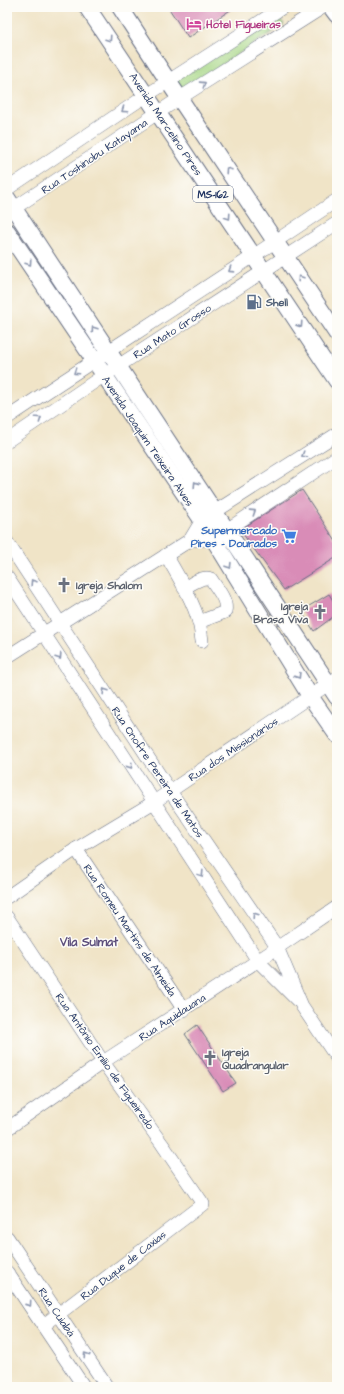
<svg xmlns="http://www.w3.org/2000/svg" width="344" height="1394" viewBox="0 0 344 1394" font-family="'Architects Daughter',sans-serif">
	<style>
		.green { fill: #a5d685; stroke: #608272 }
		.building { fill: #d98cb7 }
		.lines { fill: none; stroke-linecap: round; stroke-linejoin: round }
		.minor-casing { stroke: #666e83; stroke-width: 14 }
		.major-casing { stroke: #666e83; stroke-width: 18 }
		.minor { stroke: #fff; stroke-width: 13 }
		.major { stroke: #fff; stroke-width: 16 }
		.oneway { stroke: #8d97ae }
		.labels { text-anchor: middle; stroke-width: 3; stroke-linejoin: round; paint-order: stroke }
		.shield { fill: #fdfcf7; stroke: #5f6c8c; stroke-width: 1 }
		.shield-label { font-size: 10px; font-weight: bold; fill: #1b2f5e }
		.hotel-label { font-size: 11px; font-weight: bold; fill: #b23c85; stroke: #fdfcf7; text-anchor: start }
		.street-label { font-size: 11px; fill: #1b2f5e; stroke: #fdfcf7 }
		.service-label { font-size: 11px; font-weight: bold; fill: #4e5e75; stroke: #fdfcf7; text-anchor: start }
		.shop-label { font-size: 11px; font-weight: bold; fill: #366cbe; stroke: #fdfcf7; text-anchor: end }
		.worship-label { font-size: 11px; font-weight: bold; fill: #5b616d; stroke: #fdfcf7; text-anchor: start }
		.neighbourhood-label { font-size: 12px; font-weight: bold; fill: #5e507d; stroke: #fdfcf7 }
	</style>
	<rect width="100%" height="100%" fill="#fdfcf7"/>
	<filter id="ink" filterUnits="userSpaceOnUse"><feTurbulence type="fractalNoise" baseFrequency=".025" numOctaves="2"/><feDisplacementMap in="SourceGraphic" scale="8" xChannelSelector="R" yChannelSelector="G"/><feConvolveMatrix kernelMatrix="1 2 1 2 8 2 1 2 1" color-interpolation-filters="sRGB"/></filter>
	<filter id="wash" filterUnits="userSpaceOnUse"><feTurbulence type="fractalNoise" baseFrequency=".012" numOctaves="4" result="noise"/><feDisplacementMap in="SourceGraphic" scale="16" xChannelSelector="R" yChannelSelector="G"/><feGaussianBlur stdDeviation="0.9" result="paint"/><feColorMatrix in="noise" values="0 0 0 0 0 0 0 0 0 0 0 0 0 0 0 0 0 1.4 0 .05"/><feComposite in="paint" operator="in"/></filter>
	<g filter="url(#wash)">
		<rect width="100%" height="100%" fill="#f0e4c7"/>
		<!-- green -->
		<polygon class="green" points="278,17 284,24 181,92 174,81"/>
		<g id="blocks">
			<!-- building -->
			<g class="building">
				<polygon points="168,7 235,7 188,38"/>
				<polygon points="302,490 337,543 337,557 284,590 240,530"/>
				<polygon points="329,594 337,607 337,614 314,631 301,611"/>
				<polygon points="197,1025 236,1083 223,1091 185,1034"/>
			</g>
		</g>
	</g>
	<g filter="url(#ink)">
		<use href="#blocks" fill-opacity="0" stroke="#666e83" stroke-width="1"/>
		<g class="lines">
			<!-- minor casing -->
			<g class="minor-casing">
				<g id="minor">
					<polyline points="7,189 147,95 283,7"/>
					<polyline points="7,213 180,98 323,7"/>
					<path d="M7,418C117,345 228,274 337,200"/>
					<polyline points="7,441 103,376 337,223"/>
					<polyline points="190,540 213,539 337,457"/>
					<polyline points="7,542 170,791 277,947 302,1006 337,1058"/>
					<path d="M166,555C177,574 194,602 199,623C201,629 201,635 202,641"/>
					<polyline points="7,577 258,961 297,1000"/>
					<path d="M184,588C192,584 203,575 211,579C217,589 228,600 225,612L199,622"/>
					<polyline points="7,657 190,540 202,520 337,434"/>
					<polyline points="76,849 184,1010"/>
					<polyline points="7,897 76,849 154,802 337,678"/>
					<polyline points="7,917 103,1062 162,1144 203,1204 44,1325"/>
					<polyline points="7,1129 103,1062 268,954 337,907"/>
					<polyline points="7,1237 107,1387"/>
					<polyline points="7,1272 84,1387"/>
				</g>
			</g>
			<!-- major casing -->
			<g class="major-casing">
				<g id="major">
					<polyline points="87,7 337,381"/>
					<polyline points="120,7 168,81 337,334"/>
					<polyline points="331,7 337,15"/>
					<polyline points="7,198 337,697"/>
					<polyline points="7,231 202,520 310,696 337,735"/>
				</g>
			</g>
			<!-- minor -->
			<use href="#minor" class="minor"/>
			<!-- major -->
			<use href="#major" class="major"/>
		</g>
		<!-- one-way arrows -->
		<defs><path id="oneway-chevron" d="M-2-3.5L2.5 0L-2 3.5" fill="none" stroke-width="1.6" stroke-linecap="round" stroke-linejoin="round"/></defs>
		<g class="oneway">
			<use href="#oneway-chevron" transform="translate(109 39) rotate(56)"/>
			<use href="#oneway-chevron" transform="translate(203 84) rotate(-33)"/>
			<use href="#oneway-chevron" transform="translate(124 110) rotate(146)"/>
			<use href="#oneway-chevron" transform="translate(228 170) rotate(-124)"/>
			<use href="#oneway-chevron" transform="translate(228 217) rotate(56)"/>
			<use href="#oneway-chevron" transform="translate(29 263) rotate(56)"/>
			<use href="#oneway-chevron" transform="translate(231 270) rotate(147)"/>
			<use href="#oneway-chevron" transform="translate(300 278) rotate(-124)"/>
			<use href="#oneway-chevron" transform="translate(300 325) rotate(56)"/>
			<use href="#oneway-chevron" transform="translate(94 329) rotate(-124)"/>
			<use href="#oneway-chevron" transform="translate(76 372) rotate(146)"/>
			<use href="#oneway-chevron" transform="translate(39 419) rotate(-34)"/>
			<use href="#oneway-chevron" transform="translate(304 455) rotate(148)"/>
			<use href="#oneway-chevron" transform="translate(196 484) rotate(-123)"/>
			<use href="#oneway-chevron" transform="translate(253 512) rotate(-33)"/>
			<use href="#oneway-chevron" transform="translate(229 566) rotate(58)"/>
			<use href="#oneway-chevron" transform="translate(33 582) rotate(-123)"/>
			<use href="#oneway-chevron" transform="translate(59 657) rotate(57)"/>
			<use href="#oneway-chevron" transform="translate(298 676) rotate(58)"/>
			<use href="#oneway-chevron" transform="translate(105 691) rotate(-123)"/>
			<use href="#oneway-chevron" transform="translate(130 766) rotate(57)"/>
			<use href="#oneway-chevron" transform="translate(201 874) rotate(57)"/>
			<use href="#oneway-chevron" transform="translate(255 915) rotate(-124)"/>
			<use href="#oneway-chevron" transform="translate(29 1304) rotate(55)"/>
			<use href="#oneway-chevron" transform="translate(86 1355) rotate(-124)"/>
		</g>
	</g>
	<!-- icons -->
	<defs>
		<g id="hotel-bare" transform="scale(1.2)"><path d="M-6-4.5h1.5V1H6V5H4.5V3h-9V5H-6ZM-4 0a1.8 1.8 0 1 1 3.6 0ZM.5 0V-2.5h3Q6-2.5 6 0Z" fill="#d1479c" stroke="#fdfcf7" stroke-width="2.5" paint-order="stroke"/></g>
		<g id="fuel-bare" transform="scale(1.2)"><path d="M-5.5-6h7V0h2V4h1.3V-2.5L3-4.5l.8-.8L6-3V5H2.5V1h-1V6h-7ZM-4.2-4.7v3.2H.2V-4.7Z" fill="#5c6f8a" stroke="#fdfcf7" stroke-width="2.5" paint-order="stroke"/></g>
		<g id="supermarket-bare" transform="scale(1.2)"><path d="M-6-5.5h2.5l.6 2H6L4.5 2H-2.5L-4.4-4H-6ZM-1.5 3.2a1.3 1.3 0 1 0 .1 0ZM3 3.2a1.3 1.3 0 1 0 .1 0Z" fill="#3f7fe0" stroke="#fdfcf7" stroke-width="2.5" paint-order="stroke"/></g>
		<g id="church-bare" transform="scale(1.2)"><path d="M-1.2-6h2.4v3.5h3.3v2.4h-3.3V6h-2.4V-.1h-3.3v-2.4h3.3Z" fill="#6b7280" stroke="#fdfcf7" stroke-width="2.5" paint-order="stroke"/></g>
	</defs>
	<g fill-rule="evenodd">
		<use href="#hotel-bare" x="194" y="24"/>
		<use href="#fuel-bare" x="254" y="302"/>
		<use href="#supermarket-bare" x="289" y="536"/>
		<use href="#church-bare" x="64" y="585"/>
		<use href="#church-bare" x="320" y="612"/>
		<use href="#church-bare" x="210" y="1058"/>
	</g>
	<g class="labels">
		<!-- shield labels -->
		<rect class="shield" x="193" y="186" width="40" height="16" rx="3"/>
		<g class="shield-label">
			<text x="213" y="198">MS-162</text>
		</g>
		<!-- hotel labels -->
		<g class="hotel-label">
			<text x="206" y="28">Hotel Figueiras</text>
		</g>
		<!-- street labels -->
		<g class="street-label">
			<text transform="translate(166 124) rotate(56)" y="4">Avenida Marcelino Pires</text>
			<text transform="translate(94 156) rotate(-34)" y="4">Rua Toshinobu Katayama</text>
			<text transform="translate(172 331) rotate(-33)" y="4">Rua Mato Grosso</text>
			<text transform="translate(148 441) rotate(56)" y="4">Avenida Joaquim Teixeira Alves</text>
			<text transform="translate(233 749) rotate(-34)" y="4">Rua dos Missionários</text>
			<text transform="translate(158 772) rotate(56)" y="4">Rua Onofre Pereira de Matos</text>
			<text transform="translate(130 930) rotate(56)" y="4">Rua Romeu Martins de Almeida</text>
			<text transform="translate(172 1017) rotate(-33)" y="4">Rua Aquidauana</text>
			<text transform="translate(105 1061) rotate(55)" y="4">Rua Antônio Emílio de Figueiredo</text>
			<text transform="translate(123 1265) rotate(-38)" y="4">Rua Duque de Caxias</text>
			<text transform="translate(57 1312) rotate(56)" y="4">Rua Cuiabá</text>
		</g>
		<!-- service labels -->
		<g class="service-label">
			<text x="266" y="306">Shell</text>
		</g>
		<!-- shop labels -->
		<g class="shop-label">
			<text x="277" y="534">Supermercado<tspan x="277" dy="13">Pires - Dourados</tspan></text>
		</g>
		<!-- worship labels -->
		<g class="worship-label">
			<text x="76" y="589">Igreja Shalom</text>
			<text x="308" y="610" text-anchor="end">Igreja<tspan x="308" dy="13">Brasa Viva</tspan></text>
			<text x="222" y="1056">Igreja<tspan x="222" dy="13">Quadrangular</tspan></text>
		</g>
		<!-- neighbourhood labels -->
		<g class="neighbourhood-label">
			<text x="89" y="946">Vila Sulmat</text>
		</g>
	</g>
	<!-- margin -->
	<rect width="344" height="1394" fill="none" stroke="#fdfcf7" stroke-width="24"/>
</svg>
